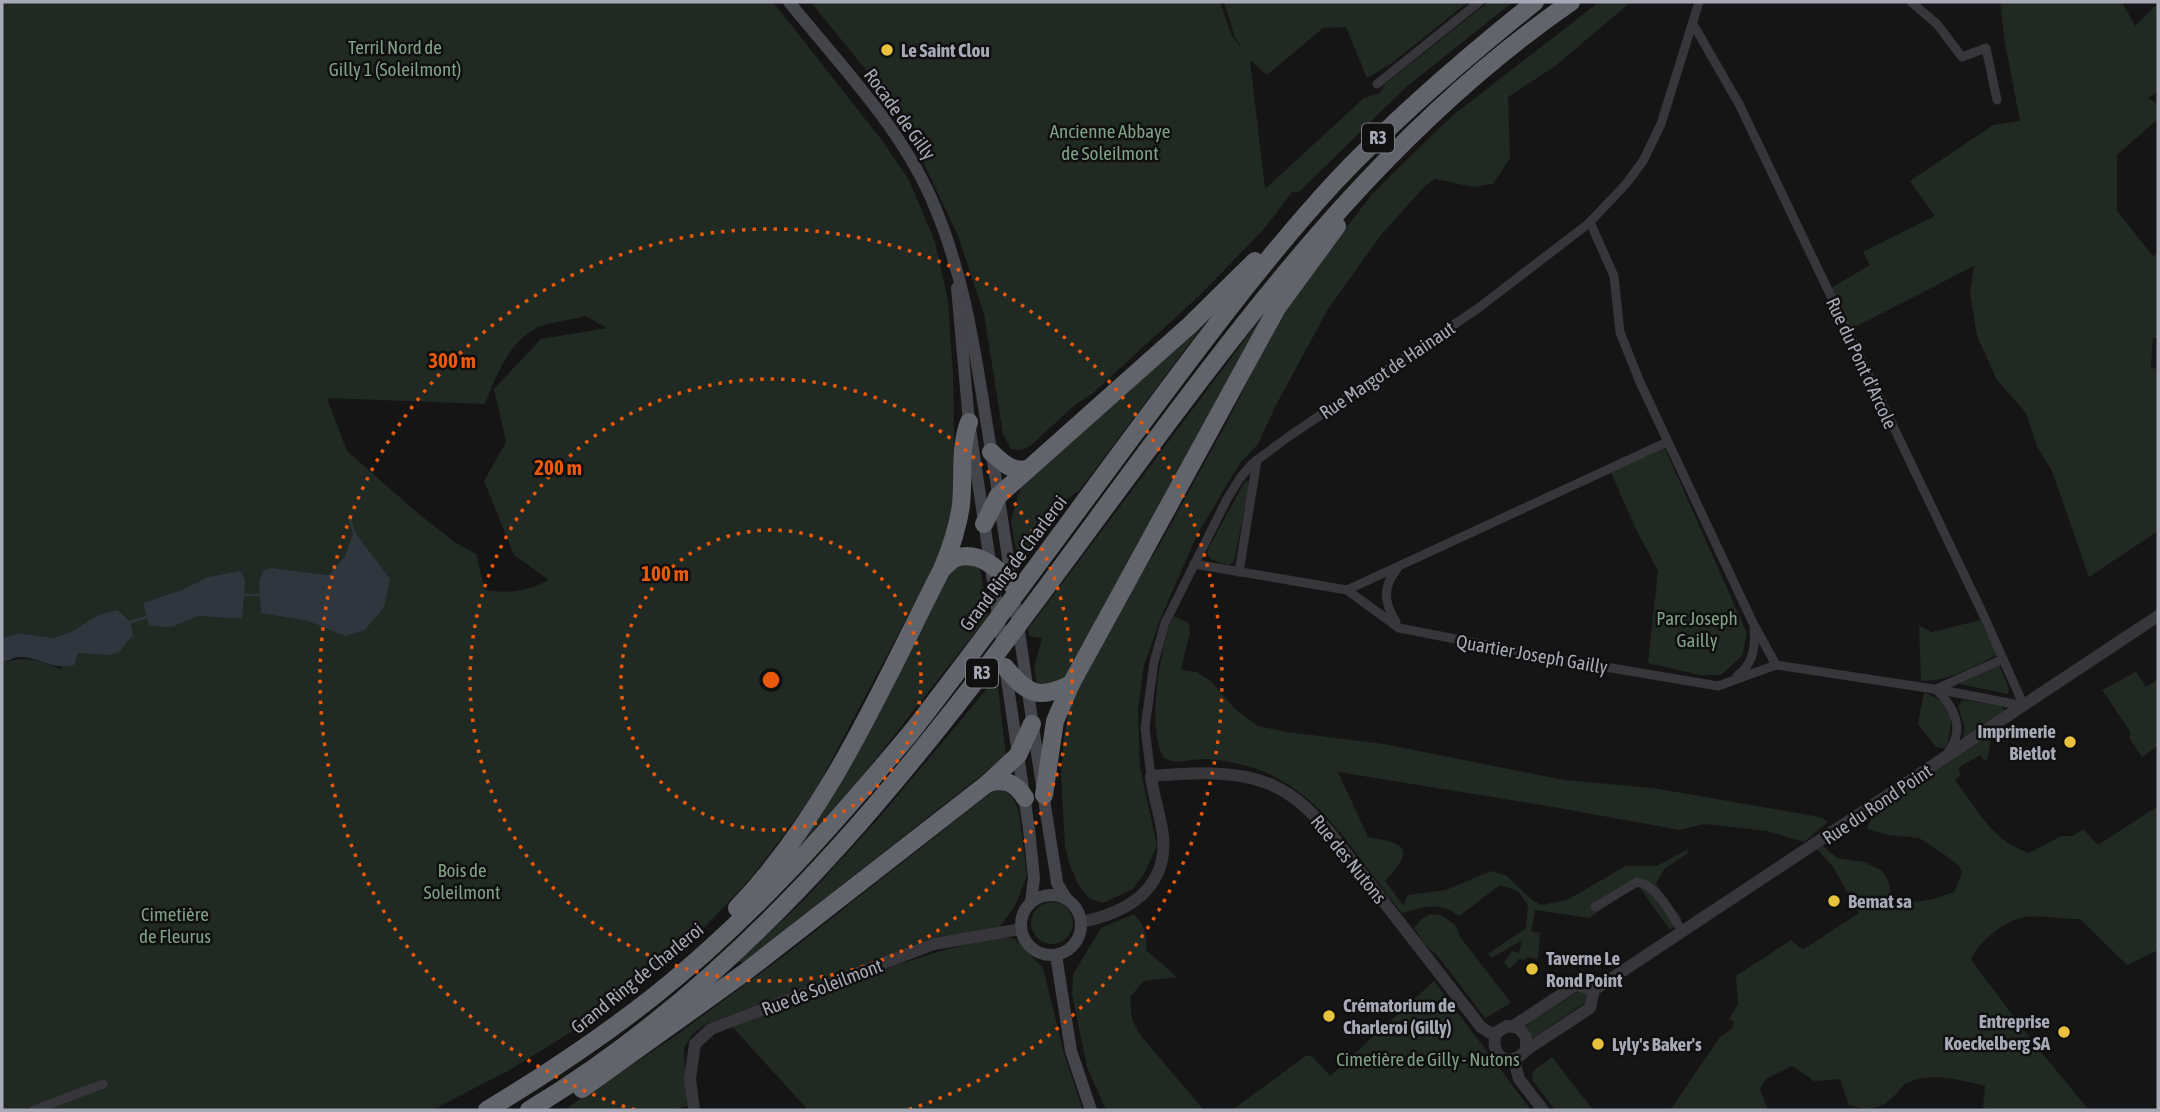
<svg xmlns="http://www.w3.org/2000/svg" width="2160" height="1112" viewBox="0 0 2160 1112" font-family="'Asap Condensed',sans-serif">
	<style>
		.green { fill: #212923; fill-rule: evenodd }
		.water { fill: #2f363e }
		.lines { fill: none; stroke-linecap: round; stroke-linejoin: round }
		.stream { stroke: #2f363e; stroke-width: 2.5 }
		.minor { stroke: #36363b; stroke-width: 9 }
		.tertiary { stroke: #36363b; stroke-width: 12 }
		.secondary { stroke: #44454b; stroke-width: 12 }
		.motorway { stroke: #62646c; stroke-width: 18 }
		.ring { fill: none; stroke: #e8590c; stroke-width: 3.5; stroke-dasharray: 3.5 7 }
		.poi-dot { fill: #e6c23d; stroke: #101011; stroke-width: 2.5 }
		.labels { text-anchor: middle; stroke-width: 5; stroke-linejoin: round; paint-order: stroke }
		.shield { fill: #101011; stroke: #7a7c84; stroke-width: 2 }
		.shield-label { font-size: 18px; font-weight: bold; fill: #a7aab6 }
		.park-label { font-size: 19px; fill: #80a086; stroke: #101011 }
		.poi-label { font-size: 19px; font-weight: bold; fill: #a7aab6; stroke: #101011; text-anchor: start }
		.street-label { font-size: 19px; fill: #a7aab6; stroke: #101011 }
		.centre { fill: #e8590c; stroke: #101011; stroke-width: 3.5 }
		.ring-label { font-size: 21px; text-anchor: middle; font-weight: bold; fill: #e8590c; stroke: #101011; stroke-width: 5; stroke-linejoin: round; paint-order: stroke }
	</style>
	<rect width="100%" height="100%" fill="#151516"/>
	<!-- green -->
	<g class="green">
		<path d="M2,2H773L881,139L909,180L935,242L948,300L953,374L955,492L947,534L927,580L812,797L752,877L703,929L607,1010L508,1071L432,1110H2V663C25,655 38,660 60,669L78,653L106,655L98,615L73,631L54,638L18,633L2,639ZM585,316L607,328L541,339L494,389L506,442L484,481L514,555L549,580C528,591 508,594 485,590L476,554L456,543L420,515L347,451L327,398L485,404C496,376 508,344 536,328C542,324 575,319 585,316ZM354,532L390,579L364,631L345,636L308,621L261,612L259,582L272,568L329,575L345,556ZM208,577L242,619L198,616L143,603L184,589Z"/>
		<polygon points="814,2 1220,2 1232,36 1243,51 1234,35 1224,2 1468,2 1392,63 1367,78 1346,27 1323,28 1267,75 1250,60 1265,189 1364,98 1380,93 1385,84 1488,2 1513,2 1405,88 1298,193 1293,191 1263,230 1200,295 1093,393 1075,405 1030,446 1020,450 1011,449 1003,434 984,314 958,236 917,149 925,142 813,5"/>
		<polygon points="1599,2 1631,2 1554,67 1508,97 1510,158 1493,184 1473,187 1435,179 1425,186 1381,235 1328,309 1276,405 1258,444 1240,463 1198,533 1162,615 1144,665 1138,710 1140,767 1157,846 1145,872 1133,889 1103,903 1090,899 1079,886 1069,863 1065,845 1061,775 1064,737 1070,705 1133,586 1157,549 1226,424 1285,308 1372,194 1420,147 1452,116"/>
		<polygon points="2000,2 2122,2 2135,26 2158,3 2158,92 2148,98 2158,105 2158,119 2117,155 2117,211 2153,256 2158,252 2158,338 2153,338 2151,368 2158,369 2158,531 2089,577 2052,471 2037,446 2026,413 1997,380 1977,336 1970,293 1974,266 1851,329 1831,288 1870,265 1863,252 1935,216 1910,181 1993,125 2020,121 2005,43"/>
		<polygon points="1273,302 1065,677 1052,685 1037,685 1034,667 1042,638 1029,636 1028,629"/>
		<polygon points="1220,303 1079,491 1060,504 1052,521 1019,568 1011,521 1021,486"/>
		<polygon points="1663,444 1747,633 1742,656 1721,675 1700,675 1648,663 1658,571 1635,527 1609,468"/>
		<polygon points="1245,481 1250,481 1234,562 1229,565 1212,560 1207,554 1208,549"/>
		<polygon points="971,562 980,569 988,616 856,784 792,855 950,568"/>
		<path d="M1173,616L1189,623L1190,632L1181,670L1197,672L1212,682L1234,708L1258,726L1287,732L1384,744L1564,780L1653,788L1820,817L1828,822L1804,842L1767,831L1704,824L1680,830L1559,808L1338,772L1368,837C1408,844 1415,849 1385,881L1403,905L1408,895L1446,890L1491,871L1507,876L1531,899L1541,905L1567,900L1626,866H1657L1688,849L1687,854L1664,869L1656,884L1682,919L1670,930L1638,885L1589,918L1535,910L1531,931L1540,933L1538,959L1527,957L1526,960L1520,959L1509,969L1504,963L1512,951L1519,953L1522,940L1492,958L1488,954L1526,928L1528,905L1518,891L1500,885L1459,916C1438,901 1426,907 1402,913C1357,860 1325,792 1254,768C1239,763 1222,760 1206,759C1191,758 1179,766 1164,758C1146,730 1160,646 1173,616Z"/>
		<path d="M1980,620L1997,655C1973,667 1949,681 1921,681L1919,626L1932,632Z"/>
		<path d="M1999,665L2009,689L2008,694L1959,684C1971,675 1986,673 1999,665Z"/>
		<polygon points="2136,672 2146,687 2158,679 2158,746 2142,757 2130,739 2130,731 2102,690"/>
		<polygon points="997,677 1006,756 796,921 749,962 738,962 803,901 878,819"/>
		<path d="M1924,692C1954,707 1954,711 1948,742L1952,749L1936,747L1918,724Z"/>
		<polygon points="1963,700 2001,706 2005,711 1963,741 1964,726 1958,706"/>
		<path d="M1987,735L1991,738L1988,757L1985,761L1980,755L1958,768L1961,775L1955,780C1978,810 1992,841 2029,853L2061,836H2073L2083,829L2098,845L2158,806V950L2127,965L2080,919C2067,919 2035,915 2025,917C2004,921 1979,941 1971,960L2037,1047L2089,1110H1988L1983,1107L1985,1086C1960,1080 1934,1072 1909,1082C1904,1083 1900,1089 1897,1093C1882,1109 1870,1112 1849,1105L1840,1079L1814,1081L1792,1066L1766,1079L1760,1089L1768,1110H1670L1720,1037L1732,1029L1734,1022L1729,1019L1738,1004L1736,976L1791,940L1802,949L1807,947L1859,913L1833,867L1817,849L1823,846L1837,858L1864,862L1881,870L1889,882L1891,897C1914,906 1934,900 1955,891L1962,872L1959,866L1945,855L1919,838L1888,835L1867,829L1874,811Z"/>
		<polygon points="998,787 1013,797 1019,812 1027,876 1015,906 995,933 940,936 704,1025 692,1035 684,1048 687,1106 675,1110 564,1110 671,1039 785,955"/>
		<circle cx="1052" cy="923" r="21"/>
		<path d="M1134,914C1144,924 1148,936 1146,950L1177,977L1144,981L1130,997L1132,1019L1140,1035L1204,1110H1106L1087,1067L1072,994L1073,974L1101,928Z"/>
		<polygon points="1431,914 1441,915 1455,925 1461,938 1511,1003 1485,1018 1437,955 1426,946 1414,928 1421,919"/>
		<polygon points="997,936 1015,939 1043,968 1065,1057 1083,1110 808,1110 728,1022 767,1014 860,977 937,952"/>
		<polygon points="1434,981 1531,1110 1232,1110 1307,1055 1313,1057 1330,1076"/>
		<polygon points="1578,992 1585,992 1587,995 1586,1002 1533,1038 1524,1025"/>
		<polygon points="1552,1057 1593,1110 1555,1110 1533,1081 1532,1072"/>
	</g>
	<!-- water -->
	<g class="water">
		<polygon points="354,531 390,579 384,607 364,631 345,636 308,621 261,613 259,582 263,571 272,568 329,575 345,556"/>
		<polygon points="241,571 245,580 242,619 198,616 172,627 149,626 143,603 184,589 208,577"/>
		<path d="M118,610L130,622L133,635L118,653L107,655L78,653L74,665C50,671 40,656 18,657C13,658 7,661 2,663V639L18,633L54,638L73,631L98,615Z"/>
	</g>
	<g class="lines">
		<!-- stream -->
		<g class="stream">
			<polyline points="349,517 354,533"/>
			<polyline points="242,595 263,595"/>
			<polyline points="127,623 147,617"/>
		</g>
		<!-- minor -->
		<g class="minor">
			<polyline points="1911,2 1937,24 1962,57 1986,48 1997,100"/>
			<polyline points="1693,24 1739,104 1983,614 2024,706"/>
			<polyline points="1377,84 1479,2"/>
			<polyline points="1590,222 1614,276 1620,332 1639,380 1752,621 1776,665"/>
			<polyline points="1194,564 1347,590 1399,628 1564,660 1718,686 1776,665 1947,691 2024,706"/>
			<polyline points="1239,572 1257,460"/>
			<polyline points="1347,590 1667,442"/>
			<path d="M1396,622C1384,603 1382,587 1397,569"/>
			<path d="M1737,676C1752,665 1756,648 1754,630"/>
			<path d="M1947,754C1966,730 1955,708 1936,689L2003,659"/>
			<polyline points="1151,776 1145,728 1154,662 1165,623 1227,499 1240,478 1253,463 1288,437 1477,309 1588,224 1626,184 1643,161 1661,124 1699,2"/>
			<path d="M1595,907L1637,882C1657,884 1672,916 1682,931"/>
			<polyline points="34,1110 103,1084"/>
		</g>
		<!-- tertiary -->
		<g class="tertiary">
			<path d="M1081,922C1127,913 1168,889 1163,836C1161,816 1153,797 1151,776C1190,773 1238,769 1274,786C1296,796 1312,813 1328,830L1481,1027L1495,1036"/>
			<polyline points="1513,1026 1576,985 1594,990"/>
			<path d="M1526,1050V1037L1519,1028L1507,1026L1497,1032C1487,1055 1510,1070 1526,1050L1590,1008L1594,990L2158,616"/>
			<polyline points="1514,1060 1519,1079 1543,1110"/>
			<polyline points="694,1110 690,1079 695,1044 711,1029 934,944 1021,929"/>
		</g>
		<!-- secondary -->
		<g class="secondary">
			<path d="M789,2C838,62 900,127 931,198C968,281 977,368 992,456C1015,595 1033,735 1056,875L1057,883L1066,898"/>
			<polyline points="957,288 969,422 1003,648"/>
			<polyline points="1005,666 1029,829 1034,878 1031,902"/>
			<circle cx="1051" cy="925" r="30"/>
			<polyline points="1056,955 1071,1051 1091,1110"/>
		</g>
		<!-- motorway -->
		<g class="motorway">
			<path d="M991,452C1003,463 1011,472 1028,469"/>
			<polyline points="984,524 998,496 1190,325 1255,261"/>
			<path d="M942,569C946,566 952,559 956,558C979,550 999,569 1012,585"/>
			<path d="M1005,667C1028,695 1038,700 1071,684"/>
			<path d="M988,783C1005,778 1016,783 1025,798"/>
			<polyline points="1044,795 1055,721 1071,684 1277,308 1337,226"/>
			<path d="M737,908C829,812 882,686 942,569C951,548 958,527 961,505C964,476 959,449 969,422"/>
			<polyline points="582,1089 744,973 988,783 1018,755 1032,724"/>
			<path d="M487,1110C545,1075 601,1038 654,996C751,919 834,825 913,730C991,630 1065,527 1141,425C1203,342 1265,258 1335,182C1397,116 1465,58 1535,2"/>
			<path d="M529,1110C794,951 969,690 1150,447C1272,283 1401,119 1571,2"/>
		</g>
	</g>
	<!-- distance rings -->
	<g class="ring">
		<circle cx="771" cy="680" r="150"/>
		<circle cx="771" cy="680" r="301"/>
		<path d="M635 1110A451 451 0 1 1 907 1110"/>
	</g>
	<!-- markers -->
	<g class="poi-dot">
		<circle cx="887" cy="50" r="7"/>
		<circle cx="2070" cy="742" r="7"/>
		<circle cx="1834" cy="901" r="7"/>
		<circle cx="1532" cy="969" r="7"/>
		<circle cx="1329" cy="1016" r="7"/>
		<circle cx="2064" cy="1032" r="7"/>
		<circle cx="1598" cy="1044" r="7"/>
	</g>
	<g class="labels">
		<!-- shield labels -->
		<g class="shield">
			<rect x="1362" y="123.5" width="32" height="29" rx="5"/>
			<rect x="966" y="658.5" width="32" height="29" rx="5"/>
		</g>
		<g class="shield-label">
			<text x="1378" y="144">R3</text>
			<text x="982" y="679">R3</text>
		</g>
		<!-- park labels -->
		<g class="park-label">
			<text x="395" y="54">Terril Nord de<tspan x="395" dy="22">Gilly 1 (Soleilmont)</tspan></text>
			<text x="1110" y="138">Ancienne Abbaye<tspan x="1110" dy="22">de Soleilmont</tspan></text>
			<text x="1697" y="625">Parc Joseph<tspan x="1697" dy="22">Gailly</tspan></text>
			<text x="462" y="877">Bois de<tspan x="462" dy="22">Soleilmont</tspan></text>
			<text x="175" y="921">Cimetière<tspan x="175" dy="22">de Fleurus</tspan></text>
			<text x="1428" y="1066">Cimetière de Gilly - Nutons</text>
		</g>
		<!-- poi labels -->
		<g class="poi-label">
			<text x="901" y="57">Le Saint Clou</text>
			<text x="2056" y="738" text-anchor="end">Imprimerie<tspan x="2056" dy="22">Bietlot</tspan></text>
			<text x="1848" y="908">Bemat sa</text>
			<text x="1546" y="965">Taverne Le<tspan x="1546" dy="22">Rond Point</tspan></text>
			<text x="1343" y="1012">Crématorium de<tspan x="1343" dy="22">Charleroi (Gilly)</tspan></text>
			<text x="2050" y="1028" text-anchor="end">Entreprise<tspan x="2050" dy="22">Koeckelberg SA</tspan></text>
			<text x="1612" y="1051">Lyly's Baker's</text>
		</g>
		<!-- street labels -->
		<g class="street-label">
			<text transform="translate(900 114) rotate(54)" y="7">Rocade de Gilly</text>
			<text transform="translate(1862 363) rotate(65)" y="7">Rue du Pont d'Arcole</text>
			<text transform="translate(1387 370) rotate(-34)" y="7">Rue Margot de Hainaut</text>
			<text transform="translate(1013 563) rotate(-53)" y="7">Grand Ring de Charleroi</text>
			<text transform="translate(1532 654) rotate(10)" y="7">Quartier Joseph Gailly</text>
			<text transform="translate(1877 804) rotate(-34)" y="7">Rue du Rond Point</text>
			<text transform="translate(1349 859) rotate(51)" y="7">Rue des Nutons</text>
			<text transform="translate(637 978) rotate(-39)" y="7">Grand Ring de Charleroi</text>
			<text transform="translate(822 987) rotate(-21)" y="7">Rue de Soleilmont</text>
		</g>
	</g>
	<circle cx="771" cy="680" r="10" class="centre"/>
	<g class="ring-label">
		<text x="452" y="368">300 m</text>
		<text x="558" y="475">200 m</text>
		<text x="665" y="581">100 m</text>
	</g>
	<!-- border -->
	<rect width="2160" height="1112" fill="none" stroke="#a7aab6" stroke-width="7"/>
</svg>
